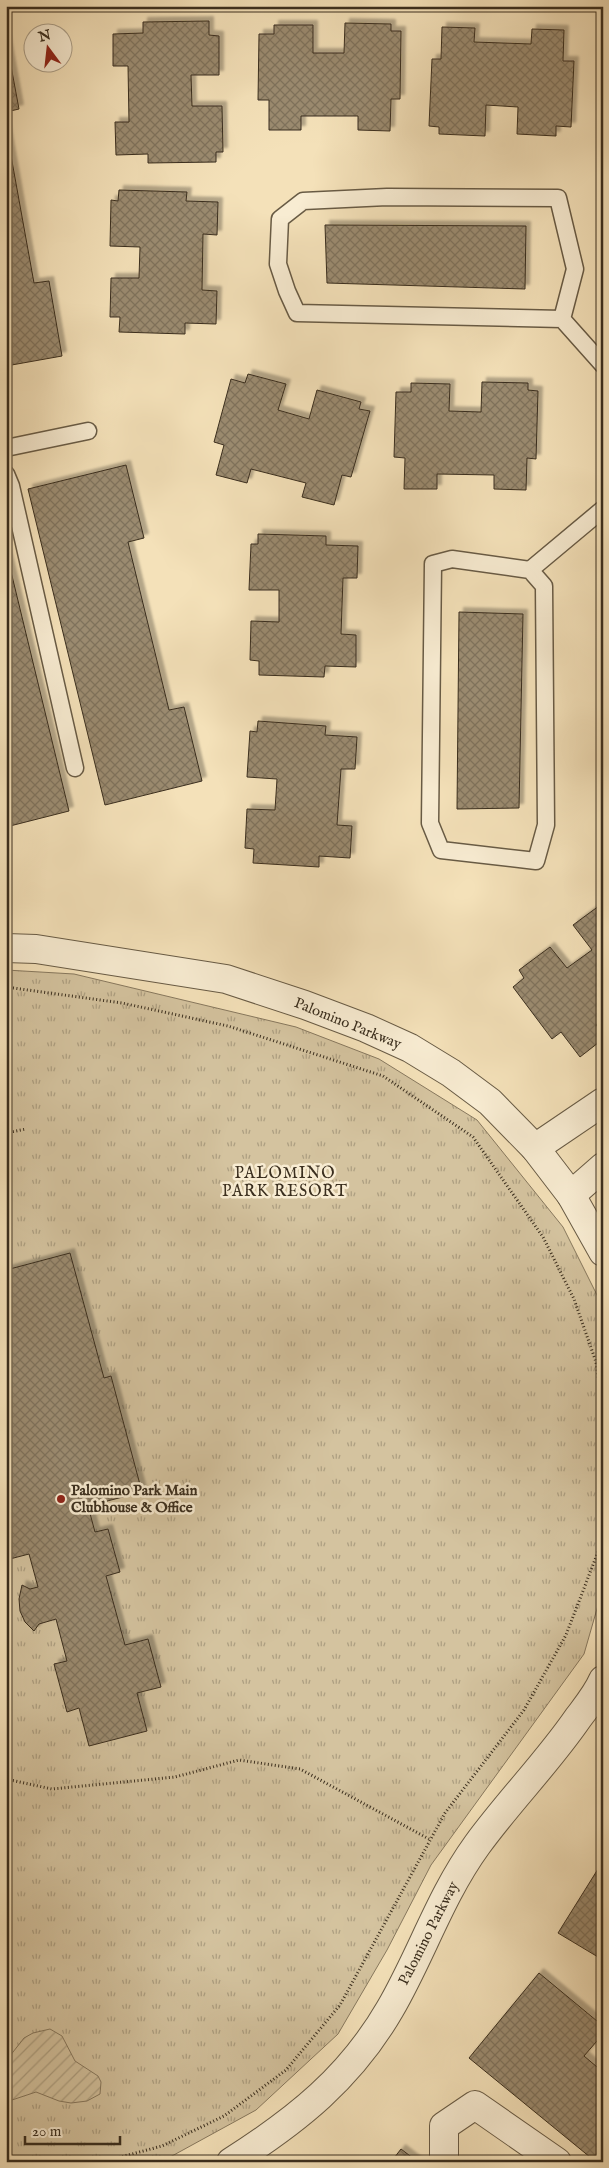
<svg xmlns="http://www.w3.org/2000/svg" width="609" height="2168" viewBox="0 0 609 2168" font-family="'IM FELL English',serif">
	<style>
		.park { fill: url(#park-tufts); stroke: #87785e }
		.garden { fill: url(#garden-furrows); stroke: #87785e }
		.building { fill: url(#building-cross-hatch); stroke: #3a2e1e; filter: url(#shadow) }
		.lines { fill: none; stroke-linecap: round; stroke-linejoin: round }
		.service-casing { stroke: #685b45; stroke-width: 19 }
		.minor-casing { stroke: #685b45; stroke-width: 30 }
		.path { stroke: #3a2e1e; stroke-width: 3; stroke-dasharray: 1 2.5; stroke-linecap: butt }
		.service { stroke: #f8ecd2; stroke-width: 16 }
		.minor { stroke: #f8ecd2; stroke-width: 28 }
		.poi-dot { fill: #8f2418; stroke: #f8ecd2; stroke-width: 2 }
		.labels { text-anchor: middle; stroke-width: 5; stroke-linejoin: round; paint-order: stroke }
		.street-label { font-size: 15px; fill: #3a2e1e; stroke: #f8ecd2 }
		.poi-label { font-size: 15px; font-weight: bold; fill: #3a2e1e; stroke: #f8ecd2; text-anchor: start }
		.neighbourhood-label { font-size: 16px; letter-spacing: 1px; fill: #3a2e1e; stroke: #f8ecd2 }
	</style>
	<defs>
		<pattern id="park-tufts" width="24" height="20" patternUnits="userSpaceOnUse" patternTransform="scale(1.25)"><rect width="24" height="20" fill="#d4c39f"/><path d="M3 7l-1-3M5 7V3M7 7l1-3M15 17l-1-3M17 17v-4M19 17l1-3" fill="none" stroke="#ad9f81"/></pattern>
		<pattern id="garden-furrows" width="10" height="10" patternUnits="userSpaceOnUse" patternTransform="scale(1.25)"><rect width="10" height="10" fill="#d4c39f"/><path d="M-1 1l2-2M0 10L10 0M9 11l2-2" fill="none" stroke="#ad9f81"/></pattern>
		<pattern id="building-cross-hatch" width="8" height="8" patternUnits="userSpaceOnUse" patternTransform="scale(1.25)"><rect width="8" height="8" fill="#9b8b6f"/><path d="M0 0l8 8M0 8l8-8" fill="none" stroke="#7f725b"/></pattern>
		<filter id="shadow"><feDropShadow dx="4.5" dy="-4.5" stdDeviation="1" flood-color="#0004"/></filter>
	</defs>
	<rect width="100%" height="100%" fill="#f4e1b9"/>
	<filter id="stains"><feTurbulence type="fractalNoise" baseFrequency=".004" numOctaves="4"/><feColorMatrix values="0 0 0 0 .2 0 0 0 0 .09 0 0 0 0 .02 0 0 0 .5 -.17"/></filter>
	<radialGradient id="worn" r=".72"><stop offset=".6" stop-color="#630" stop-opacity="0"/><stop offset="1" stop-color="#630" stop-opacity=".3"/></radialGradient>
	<!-- park -->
	<polygon class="park" points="6,970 74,974 296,1027 379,1059 477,1120 563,1227 600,1301 603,1315 603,1588 584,1654 431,1865 387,1950 338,2034 256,2110 161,2162 6,2162"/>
	<!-- garden -->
	<polygon class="garden" points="50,2029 62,2036 75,2061 98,2076 101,2082 100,2094 87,2101 71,2103 59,2101 36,2092 6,2102 6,2061 24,2038 33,2033"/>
	<!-- building -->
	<g class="building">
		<polygon points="209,21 209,35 219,36 219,75 191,75 192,106 222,106 223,152 216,152 216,162 148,163 148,154 116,155 115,122 129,122 128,66 113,66 113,34 143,33 143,22"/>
		<polygon points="345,23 391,24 391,31 401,31 400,99 391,99 390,131 358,130 358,116 301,116 301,130 269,130 269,100 258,100 259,34 274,34 274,25 313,25 313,53 344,53"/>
		<polygon points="442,27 475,28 474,42 531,44 532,29 564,30 563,61 574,61 571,127 556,126 556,136 517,134 518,107 486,105 485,136 439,134 439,127 429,126 432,59 441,59"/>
		<polygon points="6,39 19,109 6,112"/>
		<polygon points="6,128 34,283 49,281 62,356 6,366"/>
		<polygon points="119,190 187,192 186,201 218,202 217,235 203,234 202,290 217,291 216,324 185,323 185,334 119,332 120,317 110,317 111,278 139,278 140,247 110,246 111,200 118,201"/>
		<polygon points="325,225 526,226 525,289 327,283"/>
		<polygon points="248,374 286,384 278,410 309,419 317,390 361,402 359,409 370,411 351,477 342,475 334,505 302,497 306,483 251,469 247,483 216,475 224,445 214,442 231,379 245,383"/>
		<polygon points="482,382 528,383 528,390 538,391 536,459 527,458 526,490 494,489 494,475 437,474 437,489 404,489 405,458 394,457 396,392 411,392 411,383 450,384 449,411 481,412"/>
		<polygon points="126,465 144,538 128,542 169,710 184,707 202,781 105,805 28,489"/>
		<polygon points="258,534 326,536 326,545 358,546 357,578 343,578 341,634 356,635 356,667 325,666 324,677 259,675 259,661 250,660 251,621 279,622 279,590 249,590 251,544 258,544"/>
		<polygon points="6,551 69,811 6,827"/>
		<polygon points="459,612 523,614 519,808 457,809"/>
		<polygon points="258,721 326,726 325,735 357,737 355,769 341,769 337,825 352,826 350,858 319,856 319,867 253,863 254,849 245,848 247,809 275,810 277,779 247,777 250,731 257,732"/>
		<polygon points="603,903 603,1020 596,1025 603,1033 603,1039 580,1057 561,1032 552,1039 513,987 524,978 519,970 550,947 567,968 592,950 573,925"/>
		<polygon points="70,1253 104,1378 111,1376 142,1492 88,1506 95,1532 108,1529 120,1572 106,1576 125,1645 148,1639 161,1687 137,1693 147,1731 89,1746 79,1708 67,1712 54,1664 67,1661 56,1619 39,1624 34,1631 25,1622 20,1611 19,1599 22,1585 30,1589 38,1587 29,1554 6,1560 6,1270"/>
		<polygon points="603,1861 603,1960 558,1933"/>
		<polygon points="539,1973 603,2026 603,2034 584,2056 603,2072 603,2162 596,2162 469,2058"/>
		<polygon points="401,2149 418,2162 391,2162"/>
	</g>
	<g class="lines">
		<!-- service casing -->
		<g class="service-casing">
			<g id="service">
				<polyline points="562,319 575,269 558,198 387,197 303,201 280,219 278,264 287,291 297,313 562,319 603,365"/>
				<polyline points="6,448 88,431"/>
				<polyline points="6,474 11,486 75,768"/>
				<polyline points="530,570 544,586 546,825 536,861 441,850 430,823 433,564 452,559 530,570 603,509"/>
			</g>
		</g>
		<!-- minor casing -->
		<g class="minor-casing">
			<g id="minor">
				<polyline points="6,948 36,949 226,979 305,1005 366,1028 410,1048 451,1073 490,1102 535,1148 571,1195 603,1252"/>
				<polyline points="535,1148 603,1102"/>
				<polyline points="571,1195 603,1167"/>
				<path d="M231,2162C297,2120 350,2078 390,2009C421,1956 440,1896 477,1845C509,1801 547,1763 578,1718C587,1706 597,1694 603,1680"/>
				<polyline points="444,2162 444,2126 475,2105 557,2162"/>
			</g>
		</g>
		<!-- path -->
		<g class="path">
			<polyline points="6,987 122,1003 228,1026 383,1076 473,1137 543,1237 574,1299 596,1362 603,1412"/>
			<polyline points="6,1133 26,1129"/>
			<polyline points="6,1779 52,1789 175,1777 239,1760 300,1769 429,1839"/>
			<polyline points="102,2162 162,2146 224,2116 286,2070 340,2005 445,1813 524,1710 566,1635 603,1539"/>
		</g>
		<!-- service -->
		<use href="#service" class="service"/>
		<!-- minor -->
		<use href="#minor" class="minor"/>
	</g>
	<!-- markers -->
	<circle class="poi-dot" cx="61" cy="1499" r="5"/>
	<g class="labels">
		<!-- street labels -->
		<g class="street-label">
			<text transform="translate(348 1023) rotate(22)" y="5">Palomino Parkway</text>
			<text transform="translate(428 1933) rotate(-63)" y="5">Palomino Parkway</text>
		</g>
		<!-- poi labels -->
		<g class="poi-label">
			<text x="71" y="1495">Palomino Park Main<tspan x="71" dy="17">Clubhouse &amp; Office</tspan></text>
		</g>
		<!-- neighbourhood labels -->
		<g class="neighbourhood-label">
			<text x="285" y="1178">PALOMINO<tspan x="285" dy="18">PARK RESORT</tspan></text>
		</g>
	</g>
	<!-- margin -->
	<rect width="609" height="2168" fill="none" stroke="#f4e1b9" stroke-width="25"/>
	<rect x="8" y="8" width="594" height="2153" fill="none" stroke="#3a2e1e" stroke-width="2.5"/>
	<rect x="12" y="12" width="584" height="2143" fill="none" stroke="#3a2e1e"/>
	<!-- north arrow -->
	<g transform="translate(48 48) rotate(345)"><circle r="24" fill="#f8ecd2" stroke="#aca08a"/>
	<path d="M0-4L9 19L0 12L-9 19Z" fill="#8f2418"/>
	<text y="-8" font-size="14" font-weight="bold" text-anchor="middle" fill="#3a2e1e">N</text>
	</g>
	<!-- scale -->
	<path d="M25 2136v8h95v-8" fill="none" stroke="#3a2e1e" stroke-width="2.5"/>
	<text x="32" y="2136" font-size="15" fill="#3a2e1e" stroke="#f8ecd2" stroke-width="4" paint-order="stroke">20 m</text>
	<rect width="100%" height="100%" filter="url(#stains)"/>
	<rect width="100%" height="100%" fill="url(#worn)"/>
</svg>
